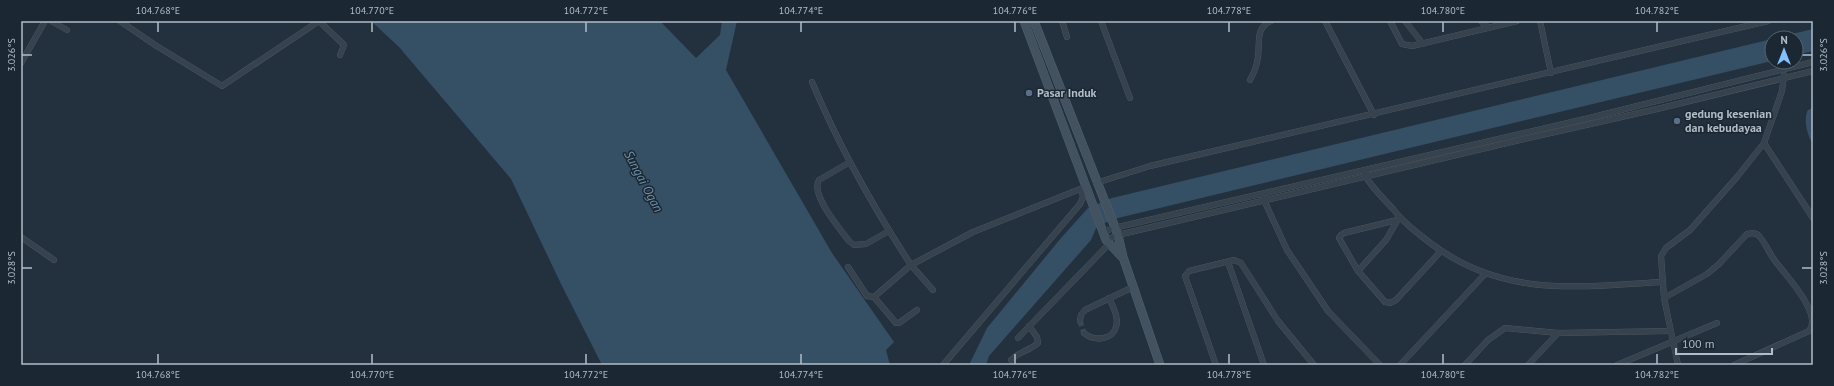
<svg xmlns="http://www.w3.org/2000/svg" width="1834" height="386" viewBox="0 0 1834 386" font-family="'PT Sans',sans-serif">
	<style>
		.water { fill: #354f65 }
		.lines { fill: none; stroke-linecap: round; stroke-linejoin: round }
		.street-tunnel { stroke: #374652; stroke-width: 5.5; stroke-dasharray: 5.5 3; stroke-linecap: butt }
		.street-casing { stroke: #54606b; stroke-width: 6 }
		.secondary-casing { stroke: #54606b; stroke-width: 9 }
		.street { stroke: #36424d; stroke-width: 5.5 }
		.secondary { stroke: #435260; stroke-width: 8 }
		.ticks { fill: none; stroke: #b1bdc8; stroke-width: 1.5 }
		.service-dot { fill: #5c6f8a; stroke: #1b2732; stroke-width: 1.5 }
		.labels { text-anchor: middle; stroke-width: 3; stroke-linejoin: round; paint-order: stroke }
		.poi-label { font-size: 12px; font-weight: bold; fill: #b1bdc8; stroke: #1b2732; text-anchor: start }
		.water-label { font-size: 13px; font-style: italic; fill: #7092ad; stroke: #1b2732 }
		.neatline { fill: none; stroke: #b1bdc8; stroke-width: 1.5 }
		.ticks-label { font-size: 10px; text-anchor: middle; fill: #b1bdc8 }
	</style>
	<rect width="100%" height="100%" fill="#22313d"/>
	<!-- water -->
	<g class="water">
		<polygon points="371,21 660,21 696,58 720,35 722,21 737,21 726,70 832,253 894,342 886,350 890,365 602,365 561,284 511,179 399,47"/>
		<polygon points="1813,29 1813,51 1796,55 1796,38 1775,38"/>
		<polygon points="1772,39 1772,61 1118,218 1097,226 1091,240 989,356 986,365 969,365 987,328 1061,238 1088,208 1112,198"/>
		<path d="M1813,108V144C1807,136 1803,118 1808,110Z"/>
	</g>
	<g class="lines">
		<!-- street-tunnel -->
		<polyline class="street-tunnel" points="1080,321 1084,333"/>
		<!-- street casing -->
		<g class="street-casing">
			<g id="street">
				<polyline points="51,21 67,30"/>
				<polyline points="120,21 155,45 222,86 319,21 344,45 340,55"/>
				<polyline points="1062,21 1067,37"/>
				<polyline points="1101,21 1130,98"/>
				<polyline points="1325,21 1374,115"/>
				<polyline points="1390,21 1402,44 1412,46 1517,21"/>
				<polyline points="1405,21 1423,44"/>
				<polyline points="1481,21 1489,28"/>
				<polyline points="1540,21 1551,73"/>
				<polyline points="21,63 45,21"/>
				<polyline points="1784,75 1782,91 1764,143 1813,218"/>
				<path d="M1250,80C1254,73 1257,65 1258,57C1260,43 1255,28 1271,21"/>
				<path d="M812,82C839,146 873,207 911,265L973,232L1085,187"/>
				<path d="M850,162L819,180C810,194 840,229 849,241L854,245L866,244L889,231"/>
				<path d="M1365,174C1367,183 1386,201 1393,209C1403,222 1416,232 1429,242C1502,298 1576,287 1662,282"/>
				<polyline points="1096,183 1150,166 1768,21"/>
				<polyline points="1263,198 1287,250 1328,311 1380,365"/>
				<polyline points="1401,219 1344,233 1341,235 1339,238 1358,271 1385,302 1390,303 1396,300 1441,251"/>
				<polyline points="1103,232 1114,228 1589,118 1813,62"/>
				<polyline points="21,237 54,260"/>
				<polyline points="1106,240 1118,235 1524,139 1657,109 1813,71"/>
				<polyline points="1228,262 1264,365"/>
				<polyline points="848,267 867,296 874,297 896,323 899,323 917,310"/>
				<polyline points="1358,271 1386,240 1397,221"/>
				<polyline points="874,297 911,265 933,290"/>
				<path d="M1664,298L1707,274L1719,264L1747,234C1751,233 1756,232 1759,236C1766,243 1769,254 1776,262C1786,276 1823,314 1809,331L1734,365"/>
				<polyline points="1080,321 1081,315 1085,310 1133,287"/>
				<path d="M1084,333C1093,341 1112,341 1116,327C1119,317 1113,307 1109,298"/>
				<polyline points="1018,338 1109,244"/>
				<path d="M1011,360C1018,352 1029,351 1038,343L1037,337L1029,326"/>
				<polyline points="943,365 1080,204 1083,197 1081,189"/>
				<polyline points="1216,365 1185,276 1189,271 1234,260 1241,263 1278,321 1314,365"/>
				<polyline points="1400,365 1485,274"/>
				<polyline points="1465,365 1488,340 1505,328 1558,333 1670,331"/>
				<polyline points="1528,365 1558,333"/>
				<polyline points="1617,365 1717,323"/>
				<polyline points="1678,365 1664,298 1661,256 1666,248 1690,230 1737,177 1764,143"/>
			</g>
		</g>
		<!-- secondary casing -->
		<g class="secondary-casing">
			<g id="secondary">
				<polyline points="1024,21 1106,240 1122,257"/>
				<polyline points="1034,21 1118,235 1123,257 1160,365"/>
			</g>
		</g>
		<!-- street -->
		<use href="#street" class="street"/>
		<!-- secondary -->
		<use href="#secondary" class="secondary"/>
	</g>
	<!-- ticks -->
	<path class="ticks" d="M158,22V32M372,22V32M586,22V32M801,22V32M1015,22V32M1229,22V32M1443,22V32M1657,22V32M22,55H32M1802,55H1812M22,268H32M1802,268H1812M158,354V364M372,354V364M586,354V364M801,354V364M1015,354V364M1229,354V364M1443,354V364M1657,354V364"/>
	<!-- markers -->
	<g class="service-dot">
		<circle cx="1029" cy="93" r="4"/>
		<circle cx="1677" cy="121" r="4"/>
	</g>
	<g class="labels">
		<!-- poi labels -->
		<g class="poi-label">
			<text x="1037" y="97">Pasar Induk</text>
			<text x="1685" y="118">gedung kesenian<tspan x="1685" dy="14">dan kebudayaa</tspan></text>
		</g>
		<!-- water labels -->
		<g class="water-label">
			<text transform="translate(644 181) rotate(62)" y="5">Sungai Ogan</text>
		</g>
	</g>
	<!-- border -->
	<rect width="1834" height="386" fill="none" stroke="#1b2732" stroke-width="44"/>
	<!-- north arrow -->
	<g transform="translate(1784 50)"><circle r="19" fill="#1b2732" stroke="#57636e"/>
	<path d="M0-3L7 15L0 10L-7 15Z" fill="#82c1fc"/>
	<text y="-6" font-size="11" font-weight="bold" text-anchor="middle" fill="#b1bdc8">N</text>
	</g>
	<!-- scale -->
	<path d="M1676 348v6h96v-6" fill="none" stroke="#b1bdc8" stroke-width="2"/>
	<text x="1682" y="348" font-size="12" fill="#b1bdc8" stroke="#1b2732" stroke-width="3" paint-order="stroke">100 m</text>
	<rect x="22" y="22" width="1790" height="342" class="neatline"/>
	<g class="ticks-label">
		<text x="158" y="14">104.768°E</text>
		<text x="372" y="14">104.770°E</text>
		<text x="586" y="14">104.772°E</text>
		<text x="801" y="14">104.774°E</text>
		<text x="1015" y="14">104.776°E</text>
		<text x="1229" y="14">104.778°E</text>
		<text x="1443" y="14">104.780°E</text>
		<text x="1657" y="14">104.782°E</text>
		<text transform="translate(11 55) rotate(-90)" y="4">3.026°S</text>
		<text transform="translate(1823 55) rotate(-90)" y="4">3.026°S</text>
		<text transform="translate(11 268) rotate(-90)" y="4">3.028°S</text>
		<text transform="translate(1823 268) rotate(-90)" y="4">3.028°S</text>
		<text x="158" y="378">104.768°E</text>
		<text x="372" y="378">104.770°E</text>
		<text x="586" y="378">104.772°E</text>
		<text x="801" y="378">104.774°E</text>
		<text x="1015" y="378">104.776°E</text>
		<text x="1229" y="378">104.778°E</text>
		<text x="1443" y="378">104.780°E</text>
		<text x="1657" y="378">104.782°E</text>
	</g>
</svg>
